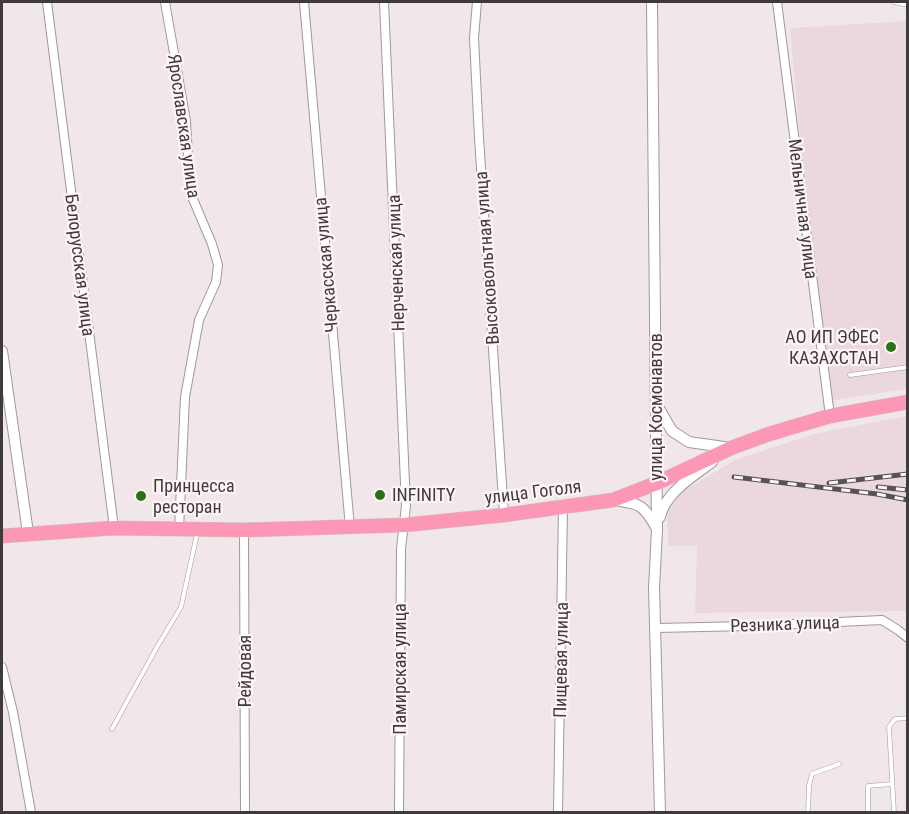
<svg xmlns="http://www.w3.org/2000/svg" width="909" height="814" viewBox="0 0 909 814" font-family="'Roboto Condensed',sans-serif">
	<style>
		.built { fill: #ebd8dc }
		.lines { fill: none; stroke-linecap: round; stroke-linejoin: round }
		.service-casing { stroke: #a1989a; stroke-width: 5 }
		.minor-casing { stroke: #a1989a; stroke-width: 10 }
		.tertiary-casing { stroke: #a1989a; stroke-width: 12 }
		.trunk-casing { stroke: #c9c8c8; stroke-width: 15 }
		.service { stroke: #fff; stroke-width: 4 }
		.minor { stroke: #fff; stroke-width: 8 }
		.tertiary { stroke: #fff; stroke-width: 10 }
		.trunk { stroke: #fc98b6; stroke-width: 14 }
		.rail-casing { stroke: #575253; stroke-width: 5 }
		.rail { stroke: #fef4f6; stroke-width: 3; stroke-dasharray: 9; stroke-linecap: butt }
		.poi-dot { fill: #2a7214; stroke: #fef4f6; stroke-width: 2 }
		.labels { text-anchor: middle; stroke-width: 4.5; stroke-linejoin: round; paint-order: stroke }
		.street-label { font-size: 18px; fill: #3f3b3c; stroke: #fef4f6 }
		.poi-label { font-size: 18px; fill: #3f3b3c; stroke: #fef4f6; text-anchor: start }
	</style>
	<rect width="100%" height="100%" fill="#f1e6e9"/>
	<!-- built -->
	<g class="built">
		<polygon points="907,21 907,389 829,401 806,207 790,28"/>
		<polygon points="907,416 907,611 695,613 697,546 668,546 667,501 735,460 814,434"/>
	</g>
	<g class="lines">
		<!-- service casing -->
		<g class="service-casing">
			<g id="service">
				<polyline points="894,2 908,5"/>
				<polyline points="850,375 908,367"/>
				<polyline points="112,729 157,647 181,607 197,534"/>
				<polyline points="808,812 809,786 812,774 839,764"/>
				<polyline points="868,812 868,786 892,784"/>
				<polyline points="894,812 889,727 895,719 908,718"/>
			</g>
		</g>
		<!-- minor casing -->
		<g class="minor-casing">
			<g id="minor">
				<polyline points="47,2 114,528"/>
				<polyline points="165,2 186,121 190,192 212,244 218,265 216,282 199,320 185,397 179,530"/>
				<polyline points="304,2 350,528"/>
				<polyline points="384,2 406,506 401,549 399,812"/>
				<polyline points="477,2 474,38 479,138 504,515"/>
				<polyline points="777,2 830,416"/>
				<polyline points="244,530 245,812"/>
				<polyline points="656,628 751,626 882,620 898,630 908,638"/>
				<polyline points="2,667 13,712 31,812"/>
				<polyline points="558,812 563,507"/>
			</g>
		</g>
		<!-- tertiary casing -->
		<g class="tertiary-casing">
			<g id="tertiary">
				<polyline points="652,2 657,530 654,588 660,812"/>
				<polyline points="2,351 28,533"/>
				<polyline points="657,405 672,431 689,442 731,448"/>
				<path d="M615,500C640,504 643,504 656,527"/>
				<path d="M660,517C665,493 693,476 712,462"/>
			</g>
		</g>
		<!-- trunk casing -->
		<g class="trunk-casing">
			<polyline id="trunk" points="2,536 114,528 244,530 404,525 504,515 613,500 657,483 731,448 769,434 830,416 908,402"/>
		</g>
		<!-- service -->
		<use href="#service" class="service"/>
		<!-- minor -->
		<use href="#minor" class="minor"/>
		<!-- tertiary -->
		<use href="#tertiary" class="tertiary"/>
		<!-- trunk -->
		<use href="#trunk" class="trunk"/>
		<!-- rail casing -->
		<g class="rail-casing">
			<g id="rail">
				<polyline points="734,477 877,494 908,500"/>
				<polyline points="829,483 908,474"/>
				<polyline points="878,487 908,490"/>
			</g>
		</g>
		<!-- rail -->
		<use href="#rail" class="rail"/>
	</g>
	<!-- markers -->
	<g class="poi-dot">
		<circle cx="891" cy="347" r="6"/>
		<circle cx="380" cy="495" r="6"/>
		<circle cx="141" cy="496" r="6"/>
	</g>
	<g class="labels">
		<!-- street labels -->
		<g class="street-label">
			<text transform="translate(184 126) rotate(82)" y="6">Ярославская улица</text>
			<text transform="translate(803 209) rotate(83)" y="6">Мельничная улица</text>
			<text transform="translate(487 258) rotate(-94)" y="6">Высоковольтная улица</text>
			<text transform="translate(396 263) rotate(-92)" y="6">Нерченская улица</text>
			<text transform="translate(80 265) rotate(83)" y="6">Белорусская улица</text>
			<text transform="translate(326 265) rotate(-95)" y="6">Черкасская улица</text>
			<text transform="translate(656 407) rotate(-90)" y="6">улица Космонавтов</text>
			<text transform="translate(533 492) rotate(-7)" y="6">улица Гоголя</text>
			<text transform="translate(785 624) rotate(-2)" y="6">Резника улица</text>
			<text transform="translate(561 660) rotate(-89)" y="6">Пищевая улица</text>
			<text transform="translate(400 669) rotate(-90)" y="6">Памирская улица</text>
			<text transform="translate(245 671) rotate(-90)" y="6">Рейдовая</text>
		</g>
		<!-- poi labels -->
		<g class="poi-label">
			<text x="879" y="343" text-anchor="end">АО ИП ЭФЕС<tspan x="879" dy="21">КАЗАХСТАН</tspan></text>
			<text x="153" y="492">Принцесса<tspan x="153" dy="21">ресторан</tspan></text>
			<text x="392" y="501">INFINITY</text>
		</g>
	</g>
	<!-- border -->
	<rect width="909" height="814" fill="none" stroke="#3f3b3c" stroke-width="6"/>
</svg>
